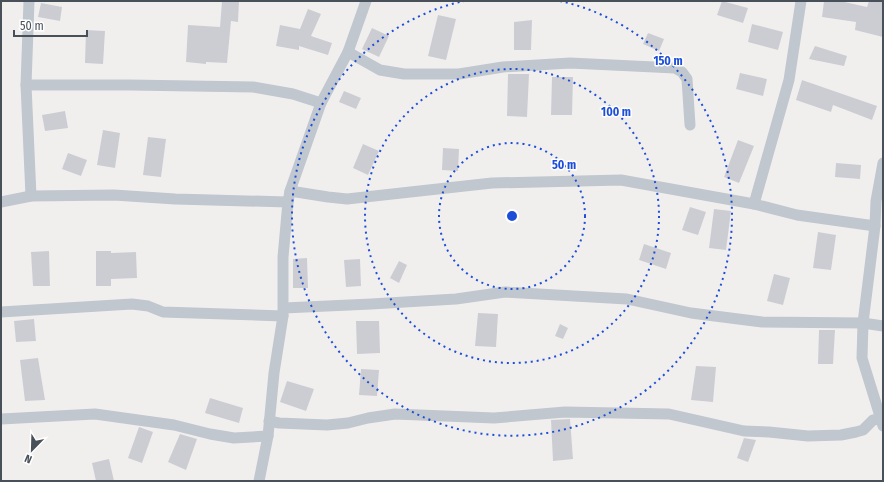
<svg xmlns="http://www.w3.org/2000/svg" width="884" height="482" viewBox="0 0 884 482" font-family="'Fira Sans Condensed',sans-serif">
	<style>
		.building { fill: #cccdd3 }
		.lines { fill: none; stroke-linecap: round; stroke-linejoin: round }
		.minor { stroke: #c0c7cf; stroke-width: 11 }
		.ring { fill: none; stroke: #1d4ed8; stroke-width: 2; stroke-dasharray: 2 4 }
		.centre { fill: #1d4ed8; stroke: #fff; stroke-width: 2 }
		.ring-label { font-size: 12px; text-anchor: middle; font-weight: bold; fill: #1d4ed8; stroke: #fff; stroke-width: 3; stroke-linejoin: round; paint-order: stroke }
	</style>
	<rect width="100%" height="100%" fill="#f1efee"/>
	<!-- building -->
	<g class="building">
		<polygon points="222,1 239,1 238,22 231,21 227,63 206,62 206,64 186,62 188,25 220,27"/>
		<polygon points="722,1 748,8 743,23 717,15"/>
		<polygon points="824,1 840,1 867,7 869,1 883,1 883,37 855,30 856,22 822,17"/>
		<polygon points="41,3 62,7 60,21 38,17"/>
		<polygon points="308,9 321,14 311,36 332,43 328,55 299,46 299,50 276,46 280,25 300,29"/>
		<polygon points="438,15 456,19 446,60 428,56"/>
		<polygon points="532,20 531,50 514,50 514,22"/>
		<polygon points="752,24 783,32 778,50 748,42"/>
		<polygon points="372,28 389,36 379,57 362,49"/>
		<polygon points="86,30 105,31 103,64 85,63"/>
		<polygon points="648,33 664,39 659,51 643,44"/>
		<polygon points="815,46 847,56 844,66 809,59"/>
		<polygon points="740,73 767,79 763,96 736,89"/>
		<polygon points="508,74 529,74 527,117 507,116"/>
		<polygon points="552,77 573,77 572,115 551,115"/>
		<polygon points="802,80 877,106 872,120 833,105 831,112 796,100"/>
		<polygon points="344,91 361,98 356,109 339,102"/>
		<polygon points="65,111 68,128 45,131 42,115"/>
		<polygon points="103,130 120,133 115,168 97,165"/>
		<polygon points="148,137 166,139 161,177 143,175"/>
		<polygon points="738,140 754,146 739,183 724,177"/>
		<polygon points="363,144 379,151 368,175 353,168"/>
		<polygon points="443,148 459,149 458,171 442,170"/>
		<polygon points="68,153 87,160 81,176 62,169"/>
		<polygon points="836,163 861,165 860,179 835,177"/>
		<polygon points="690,207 706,212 698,235 682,230"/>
		<polygon points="714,209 731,211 726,250 709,248"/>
		<polygon points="818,232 836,235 831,270 813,268"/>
		<polygon points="644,244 671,253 666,269 639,260"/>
		<polygon points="49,251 50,286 33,286 31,252"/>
		<polygon points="96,251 111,251 111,253 136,252 137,278 111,279 111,286 96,286"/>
		<polygon points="307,258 308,288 293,288 293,259"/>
		<polygon points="360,259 361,286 346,287 344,260"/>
		<polygon points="399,261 407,265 399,283 390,278"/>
		<polygon points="774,274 790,278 783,305 767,301"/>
		<polygon points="478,313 498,314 496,347 475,346"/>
		<polygon points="34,319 36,341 16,342 14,321"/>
		<polygon points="356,321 379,321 380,353 357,354"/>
		<polygon points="560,324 568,328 563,339 555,336"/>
		<polygon points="819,330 835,330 833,364 818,364"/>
		<polygon points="38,358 45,400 25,401 20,360"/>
		<polygon points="696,366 716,367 713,402 691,400"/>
		<polygon points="361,369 379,370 377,396 359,395"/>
		<polygon points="287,381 314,389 306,411 280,402"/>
		<polygon points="210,398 243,408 239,423 205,413"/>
		<polygon points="570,419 573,459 553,461 551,420"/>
		<polygon points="139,427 153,432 142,463 128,458"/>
		<polygon points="180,434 197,439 186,470 168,462"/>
		<polygon points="744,438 756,440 748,462 737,458"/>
		<polygon points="109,459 114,481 96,481 92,463"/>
	</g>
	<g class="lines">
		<!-- minor -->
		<g class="minor">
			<polyline points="29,1 26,85 31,196"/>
			<polyline points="348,52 380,70 404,74 459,74 503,67 570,63 675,68 682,72 687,79 690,125"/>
			<polyline points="26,85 130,85 253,87 293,94 321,103"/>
			<polyline points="883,163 876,201 875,226 863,323 862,358 883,426"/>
			<polyline points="290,191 328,197 347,199 492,183 621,180 754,204 797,215 875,226"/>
			<polyline points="1,202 31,196 114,195 175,199 288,202"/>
			<polyline points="754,204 789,80 801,1"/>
			<polyline points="284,308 371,304 456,299 505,292 627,299 691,313 762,322 863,323 883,326"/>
			<polyline points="1,312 132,304 148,306 163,312 283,316"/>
			<polyline points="1,419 95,414 174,425 210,434 234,438 268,436"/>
			<polyline points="269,421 279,423 327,425 348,423 368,418 395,414 494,418 565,412 669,414 744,431 769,432 808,436 841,435 856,432 863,430 873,420 881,419"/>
			<polyline points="259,481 268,436 274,373 283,316 283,257 288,202 290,191 321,103 348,52 366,1"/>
		</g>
	</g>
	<!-- distance rings -->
	<g class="ring">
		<circle cx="512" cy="216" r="73"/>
		<circle cx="512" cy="216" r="147"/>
		<path d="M560 1A220 220 0 1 1 464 1"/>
	</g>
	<circle cx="512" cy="216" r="6" class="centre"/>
	<g class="ring-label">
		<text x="668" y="65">150 m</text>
		<text x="616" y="116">100 m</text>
		<text x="564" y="169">50 m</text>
	</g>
	<!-- border -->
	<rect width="884" height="482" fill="none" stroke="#48505a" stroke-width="4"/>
	<!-- north arrow -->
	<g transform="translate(32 450) rotate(203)" stroke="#ffffff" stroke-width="3" paint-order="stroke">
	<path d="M0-3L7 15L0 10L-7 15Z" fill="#48505a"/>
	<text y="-6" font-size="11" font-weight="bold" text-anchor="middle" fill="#48505a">N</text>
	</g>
	<!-- scale -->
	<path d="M14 30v6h73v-6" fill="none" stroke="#48505a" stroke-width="2"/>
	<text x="20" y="30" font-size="12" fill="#48505a" stroke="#ffffff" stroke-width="3" paint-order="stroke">50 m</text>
</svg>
